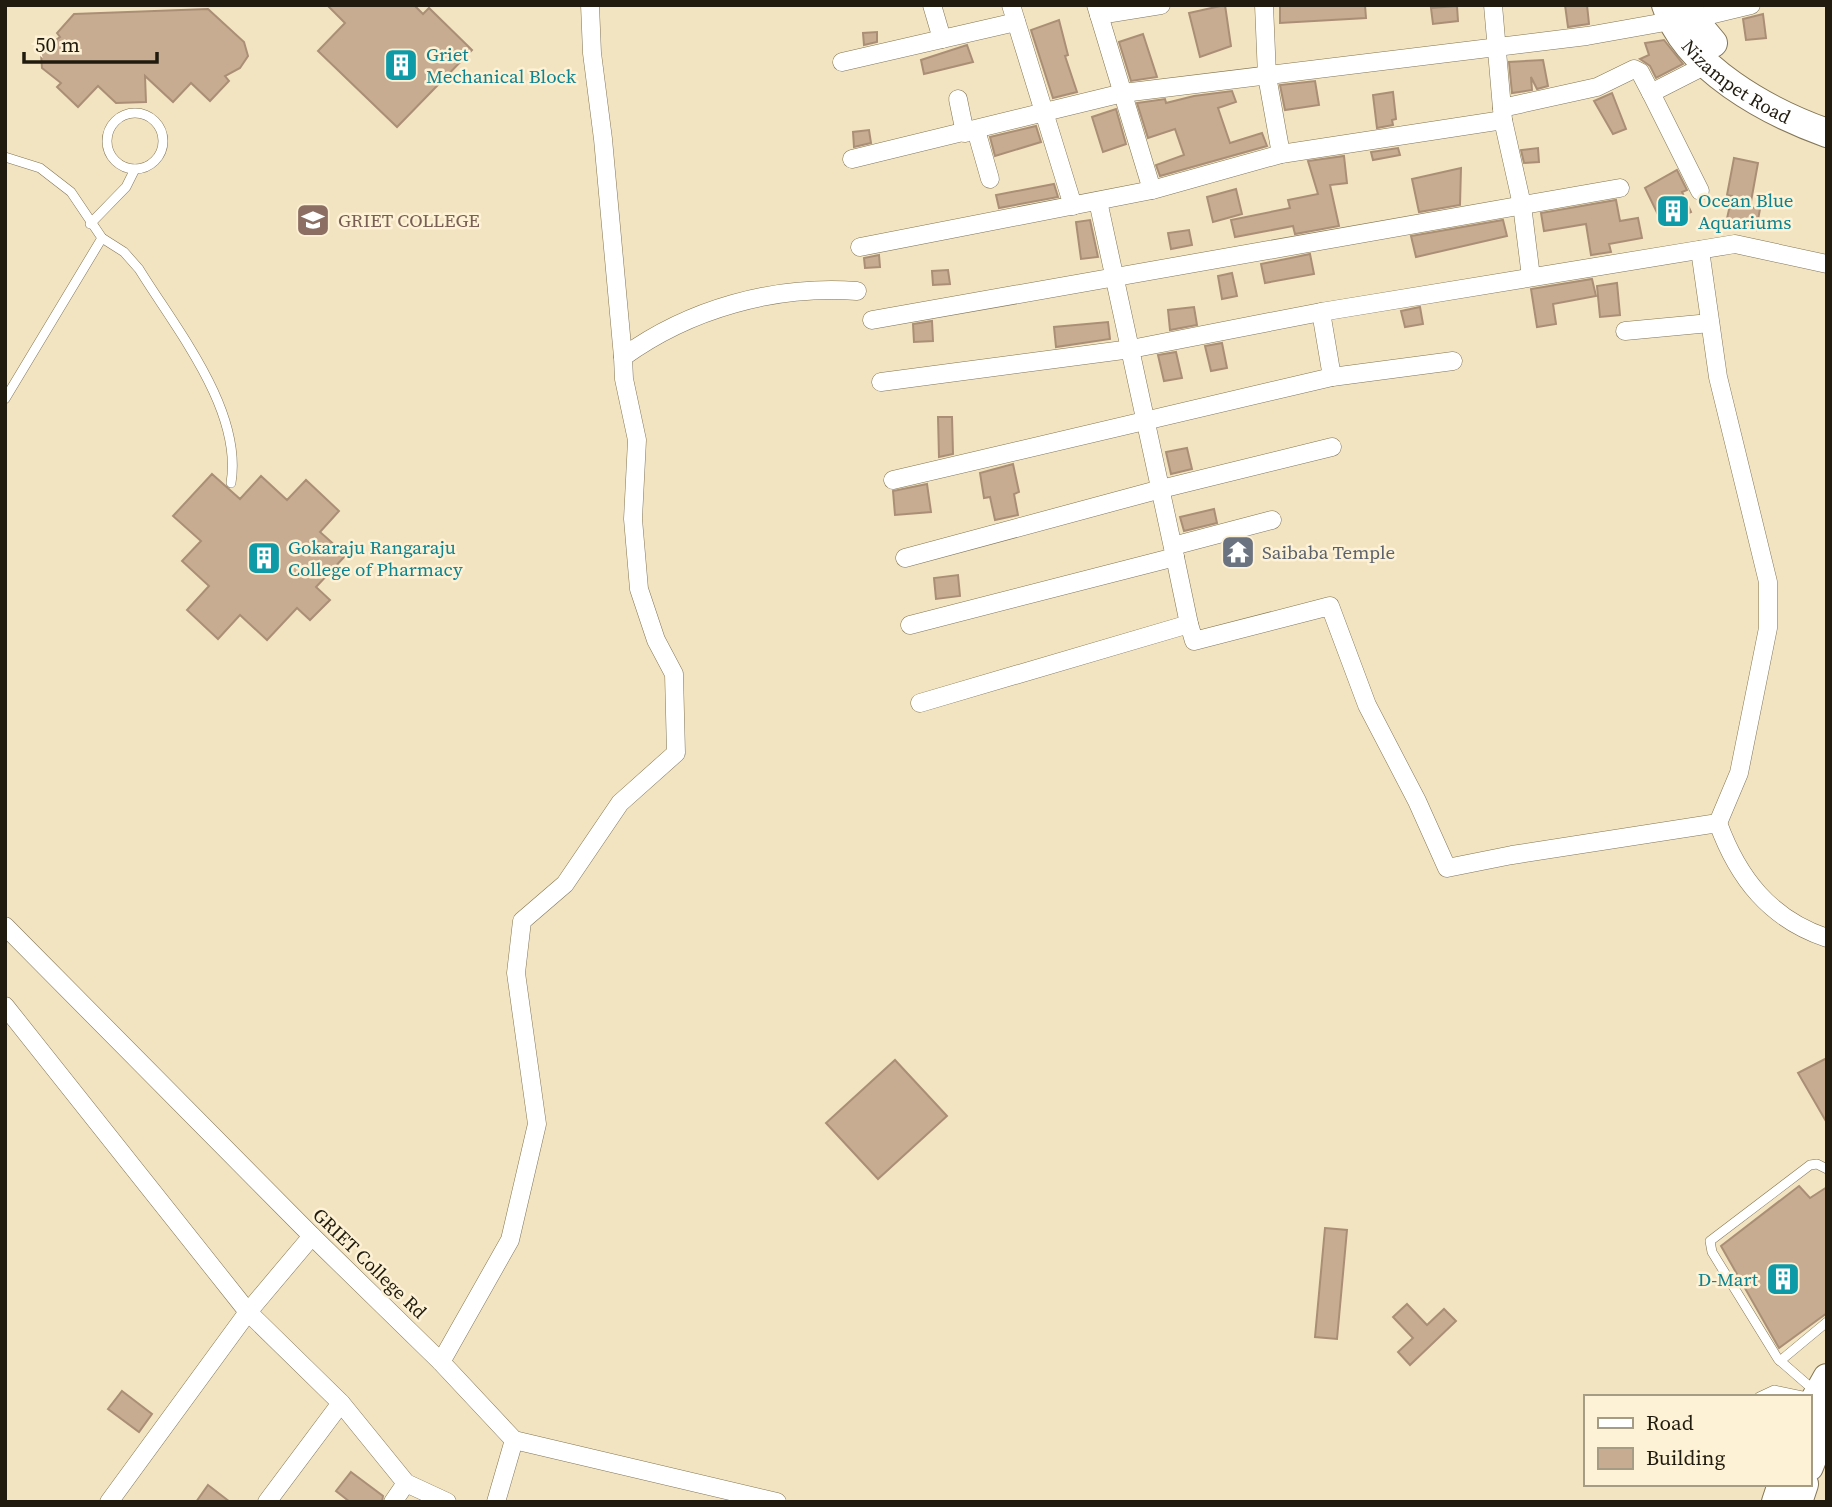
<svg xmlns="http://www.w3.org/2000/svg" width="1832" height="1507" viewBox="0 0 1832 1507" font-family="'Source Serif 4',serif">
	<style>
		.building { fill: #c7ac91; stroke: #aa8f76; stroke-width: 2 }
		.lines { fill: none; stroke-linecap: round; stroke-linejoin: round }
		.service-casing { stroke: #827555; stroke-width: 10 }
		.minor-casing { stroke: #827555; stroke-width: 19 }
		.primary-casing { stroke: #827555; stroke-width: 30 }
		.service { stroke: #fff; stroke-width: 9 }
		.minor { stroke: #fff; stroke-width: 18 }
		.primary { stroke: #fff; stroke-width: 28 }
		.labels { text-anchor: middle; stroke-width: 5; stroke-linejoin: round; paint-order: stroke }
		.culture-label { font-size: 19px; fill: #0d838f; stroke: #fdf2d5; text-anchor: start }
		.street-label { font-size: 19px; fill: #201b0e; stroke: #fdf2d5 }
		.education-label { font-size: 19px; fill: #785e54; stroke: #fdf2d5; text-anchor: start }
		.worship-label { font-size: 19px; fill: #5b616d; stroke: #fdf2d5; text-anchor: start }
	</style>
	<rect width="100%" height="100%" fill="#f3e4c1"/>
	<!-- building -->
	<g class="building">
		<polygon points="327,5 414,5 423,14 429,8 472,50 397,127 318,51 345,23"/>
		<polygon points="1225,5 1231,46 1200,57 1189,13"/>
		<polygon points="1280,5 1365,5 1366,18 1280,23"/>
		<polygon points="1565,5 1587,5 1589,24 1568,27"/>
		<polygon points="1457,6 1458,21 1433,24 1431,8"/>
		<polygon points="208,9 244,42 248,56 240,68 225,76 229,81 210,101 191,83 173,102 145,76 146,102 116,103 98,86 78,107 57,87 61,83 42,68 41,54 44,48 60,37 57,33 74,14"/>
		<polygon points="1763,14 1766,38 1746,40 1743,19"/>
		<polygon points="1059,20 1068,55 1065,56 1077,92 1053,98 1031,30"/>
		<polygon points="877,32 877,42 864,45 863,33"/>
		<polygon points="1143,34 1157,77 1131,81 1119,42"/>
		<polygon points="1664,40 1683,64 1656,78 1650,66 1640,59 1649,55 1645,43"/>
		<polygon points="967,45 973,62 924,74 921,60"/>
		<polygon points="1543,60 1548,86 1537,89 1531,77 1532,90 1512,93 1509,62"/>
		<polygon points="1315,81 1319,105 1285,110 1280,85"/>
		<polygon points="1232,91 1236,102 1218,108 1230,143 1262,133 1267,146 1160,176 1156,165 1184,155 1175,129 1148,138 1137,103 1165,99 1166,103 1194,96"/>
		<polygon points="1393,92 1396,119 1392,120 1393,125 1377,128 1373,95"/>
		<polygon points="1612,93 1626,129 1613,134 1594,101"/>
		<polygon points="1116,109 1126,144 1103,152 1092,117"/>
		<polygon points="1036,126 1041,142 995,156 990,137"/>
		<polygon points="869,130 871,143 854,147 853,132"/>
		<polygon points="1398,148 1400,155 1373,160 1371,152"/>
		<polygon points="1538,148 1539,162 1524,163 1521,150"/>
		<polygon points="1344,156 1347,183 1330,185 1339,226 1295,234 1293,226 1235,237 1231,220 1290,208 1288,200 1318,194 1308,161"/>
		<polygon points="1734,158 1758,163 1750,207 1760,209 1756,230 1726,223 1732,196 1727,195"/>
		<polygon points="1461,168 1460,205 1419,212 1412,179"/>
		<polygon points="1677,170 1687,190 1682,192 1691,212 1663,225 1645,188"/>
		<polygon points="1054,184 1058,197 999,208 996,195"/>
		<polygon points="1236,189 1242,214 1213,222 1207,197"/>
		<polygon points="1616,200 1620,221 1638,218 1642,238 1609,244 1611,252 1591,255 1586,224 1544,231 1541,213"/>
		<polygon points="1090,220 1098,257 1081,259 1076,222"/>
		<polygon points="1503,220 1507,236 1416,257 1411,236"/>
		<polygon points="1189,230 1192,245 1171,249 1168,233"/>
		<polygon points="1310,254 1314,274 1265,283 1261,264"/>
		<polygon points="879,255 880,267 865,268 864,258"/>
		<polygon points="948,270 950,284 933,285 932,271"/>
		<polygon points="1232,273 1237,296 1222,299 1218,276"/>
		<polygon points="1592,279 1596,296 1553,304 1556,324 1537,327 1531,289"/>
		<polygon points="1617,283 1620,315 1600,317 1597,286"/>
		<polygon points="1194,307 1197,325 1170,330 1168,310"/>
		<polygon points="1420,307 1423,324 1405,327 1401,311"/>
		<polygon points="932,321 933,341 914,342 913,324"/>
		<polygon points="1108,322 1110,339 1056,347 1054,327"/>
		<polygon points="1222,343 1227,368 1211,371 1205,346"/>
		<polygon points="1176,352 1182,378 1164,381 1158,355"/>
		<polygon points="938,417 952,417 953,454 939,457"/>
		<polygon points="1187,448 1192,469 1171,474 1166,452"/>
		<polygon points="1013,464 1019,492 1014,494 1018,515 995,520 990,497 984,498 980,473"/>
		<polygon points="212,474 240,499 261,476 287,500 306,480 339,511 320,532 346,555 316,587 330,600 310,620 297,608 267,640 240,615 218,639 187,610 209,586 182,561 201,541 173,516"/>
		<polygon points="927,484 931,512 895,515 893,491"/>
		<polygon points="1214,509 1217,523 1184,531 1180,517"/>
		<polygon points="958,575 960,596 936,599 934,578"/>
		<polygon points="1827,1058 1827,1123 1798,1073"/>
		<polygon points="895,1060 947,1116 878,1179 826,1123"/>
		<polygon points="1799,1186 1810,1198 1827,1187 1827,1313 1779,1348 1721,1246"/>
		<polygon points="1325,1228 1347,1230 1337,1339 1315,1337"/>
		<polygon points="1407,1304 1427,1325 1444,1309 1456,1321 1410,1365 1398,1352 1413,1338 1393,1317"/>
		<polygon points="122,1391 152,1414 139,1432 108,1409"/>
		<polygon points="351,1472 383,1496 382,1502 350,1502 336,1491"/>
		<polygon points="208,1485 230,1502 196,1502"/>
	</g>
	<g class="lines">
		<!-- service casing -->
		<g class="service-casing">
			<g id="service">
				<circle cx="135" cy="141" r="28"/>
				<path d="M5,157L40,168L71,192L102,238L124,252L139,269C176,329 243,410 231,483"/>
				<polyline points="90,224 126,187 135,169"/>
				<polyline points="5,399 102,238"/>
				<polyline points="1780,1361 1827,1322"/>
				<polyline points="1816,1392 1778,1359 1712,1252 1710,1241 1810,1165 1817,1164 1827,1169"/>
				<polyline points="1759,1397 1774,1390 1807,1397"/>
			</g>
		</g>
		<!-- minor casing -->
		<g class="minor-casing">
			<g id="minor">
				<polyline points="590,5 592,53 603,139 623,357"/>
				<polyline points="932,5 942,39"/>
				<polyline points="1011,5 1073,206"/>
				<polyline points="1096,5 1152,190"/>
				<polyline points="1264,5 1267,76 1281,154"/>
				<polyline points="1493,5 1503,120 1522,205 1531,277"/>
				<polyline points="1099,15 1161,5"/>
				<polyline points="1693,19 1751,5"/>
				<polyline points="842,62 1016,22"/>
				<polyline points="958,99 965,133"/>
				<polyline points="1502,108 1597,87 1634,69 1640,72 1651,93"/>
				<polyline points="976,130 990,179"/>
				<polyline points="852,159 1123,93 1587,36 1671,21"/>
				<polyline points="1700,191 1651,93 1708,64"/>
				<polyline points="860,247 1152,190 1281,154 1503,120"/>
				<polyline points="1700,250 1718,377 1768,582 1768,628 1739,773 1718,823"/>
				<polyline points="1321,312 1332,377"/>
				<polyline points="872,320 1620,188"/>
				<polyline points="1625,331 1710,323"/>
				<polyline points="881,382 1131,349 1321,312 1735,244 1827,264"/>
				<polyline points="893,480 1332,377 1453,361"/>
				<polyline points="1173,546 1272,520"/>
				<polyline points="905,558 1161,489 1332,447"/>
				<path d="M1189,624L1194,641L1330,606L1367,705L1417,801L1447,868L1512,855L1718,823C1738,878 1770,919 1827,938"/>
				<polyline points="910,625 1175,557 1098,201"/>
				<polyline points="920,703 1189,624 1175,557"/>
				<polyline points="5,926 312,1236 441,1362 514,1440 777,1502"/>
				<polyline points="5,1006 248,1312 341,1403 406,1483 447,1502"/>
				<path d="M441,1362L510,1240L537,1124L516,973L522,921L565,884L620,803L676,753L674,674L656,640L639,589L633,519L637,440L624,379L623,357C689,309 774,285 857,291"/>
				<polyline points="109,1502 248,1312 312,1236"/>
				<polyline points="267,1502 341,1403"/>
				<polyline points="393,1502 406,1483"/>
				<polyline points="496,1502 514,1440"/>
			</g>
		</g>
		<!-- primary casing -->
		<g class="primary-casing">
			<g id="primary">
				<path id="s1" d="M1666,5C1686,68 1768,112 1827,133"/>
				<polyline points="1688,5 1693,19 1713,43"/>
				<polyline points="1809,1410 1827,1378"/>
				<polyline points="1809,1467 1827,1421"/>
				<polyline points="1776,1502 1782,1484"/>
				<polyline points="1798,1502 1804,1484"/>
			</g>
		</g>
		<!-- service -->
		<use href="#service" class="service"/>
		<!-- minor -->
		<use href="#minor" class="minor"/>
		<!-- primary -->
		<use href="#primary" class="primary"/>
	</g>
	<!-- icons -->
	<defs>
		<g id="building-square" transform="scale(1.75)"><rect x="-9" y="-9" width="18" height="18" rx="4" fill="#0f9aa8" stroke="#fdf2d5"/><path d="M-4-6H4V6H1V3H-1V6H-4ZM-2.5-4.3h1.7v1.8h-1.7ZM.8-4.3h1.7v1.8H.8ZM-2.5-1h1.7V.8h-1.7ZM.8-1h1.7V.8H.8Z" fill="#fff"/></g>
		<g id="university-square" transform="scale(1.75)"><rect x="-9" y="-9" width="18" height="18" rx="4" fill="#8d6e63" stroke="#fdf2d5"/><path d="M0-5L7-2L0 1L-7-2ZM-4 1L0 2.5L4 1V4Q0 6-4 4Z" fill="#fff"/></g>
		<g id="temple-square" transform="scale(1.75)"><rect x="-9" y="-9" width="18" height="18" rx="4" fill="#6b7280" stroke="#fdf2d5"/><path d="M0-6L5-2H3V0L6.5 2.5H4V6H1.5V3h-3V6H-4V2.5H-6.5L-3 0V-2H-5Z" fill="#fff"/></g>
	</defs>
	<g fill-rule="evenodd">
		<use href="#building-square" x="401" y="65"/>
		<use href="#building-square" x="1673" y="211"/>
		<use href="#university-square" x="313" y="220"/>
		<use href="#temple-square" x="1238" y="552"/>
		<use href="#building-square" x="264" y="558"/>
		<use href="#building-square" x="1783" y="1279"/>
	</g>
	<g class="labels">
		<!-- culture labels -->
		<g class="culture-label">
			<text x="426" y="61">Griet<tspan x="426" dy="22">Mechanical Block</tspan></text>
			<text x="1698" y="207">Ocean Blue<tspan x="1698" dy="22">Aquariums</tspan></text>
			<text x="288" y="554">Gokaraju Rangaraju<tspan x="288" dy="22">College of Pharmacy</tspan></text>
			<text x="1758" y="1286" text-anchor="end">D-Mart</text>
		</g>
		<!-- street labels -->
		<g class="street-label">
			<text dy="7" stroke="none"><textPath href="#s1" startOffset="107">Nizampet Road</textPath></text>
			<text transform="translate(370 1263) rotate(44)" y="7">GRIET College Rd</text>
		</g>
		<!-- education labels -->
		<g class="education-label">
			<text x="338" y="227">GRIET COLLEGE</text>
		</g>
		<!-- worship labels -->
		<g class="worship-label">
			<text x="1262" y="559">Saibaba Temple</text>
		</g>
	</g>
	<!-- border -->
	<rect width="1832" height="1507" fill="none" stroke="#201b0e" stroke-width="14"/>
	<!-- legend -->
	<rect x="1584" y="1395" width="228" height="91" fill="#fdf2d5" stroke="#a59c85" stroke-width="2"/>
	<rect x="1598" y="1418" width="35" height="10" fill="#ffffff" stroke="#a59c85" stroke-width="2"/>
	<text x="1646" y="1430" font-size="21" fill="#201b0e">Road</text>
	<rect x="1598" y="1448" width="35" height="21" fill="#c7ac91" stroke="#a59c85" stroke-width="2"/>
	<text x="1646" y="1465" font-size="21" fill="#201b0e">Building</text>
	<!-- scale -->
	<path d="M24 52v10h133v-10" fill="none" stroke="#201b0e" stroke-width="3.5"/>
	<text x="35" y="52" font-size="21" fill="#201b0e" stroke="#fdf2d5" stroke-width="5" paint-order="stroke">50 m</text>
</svg>
